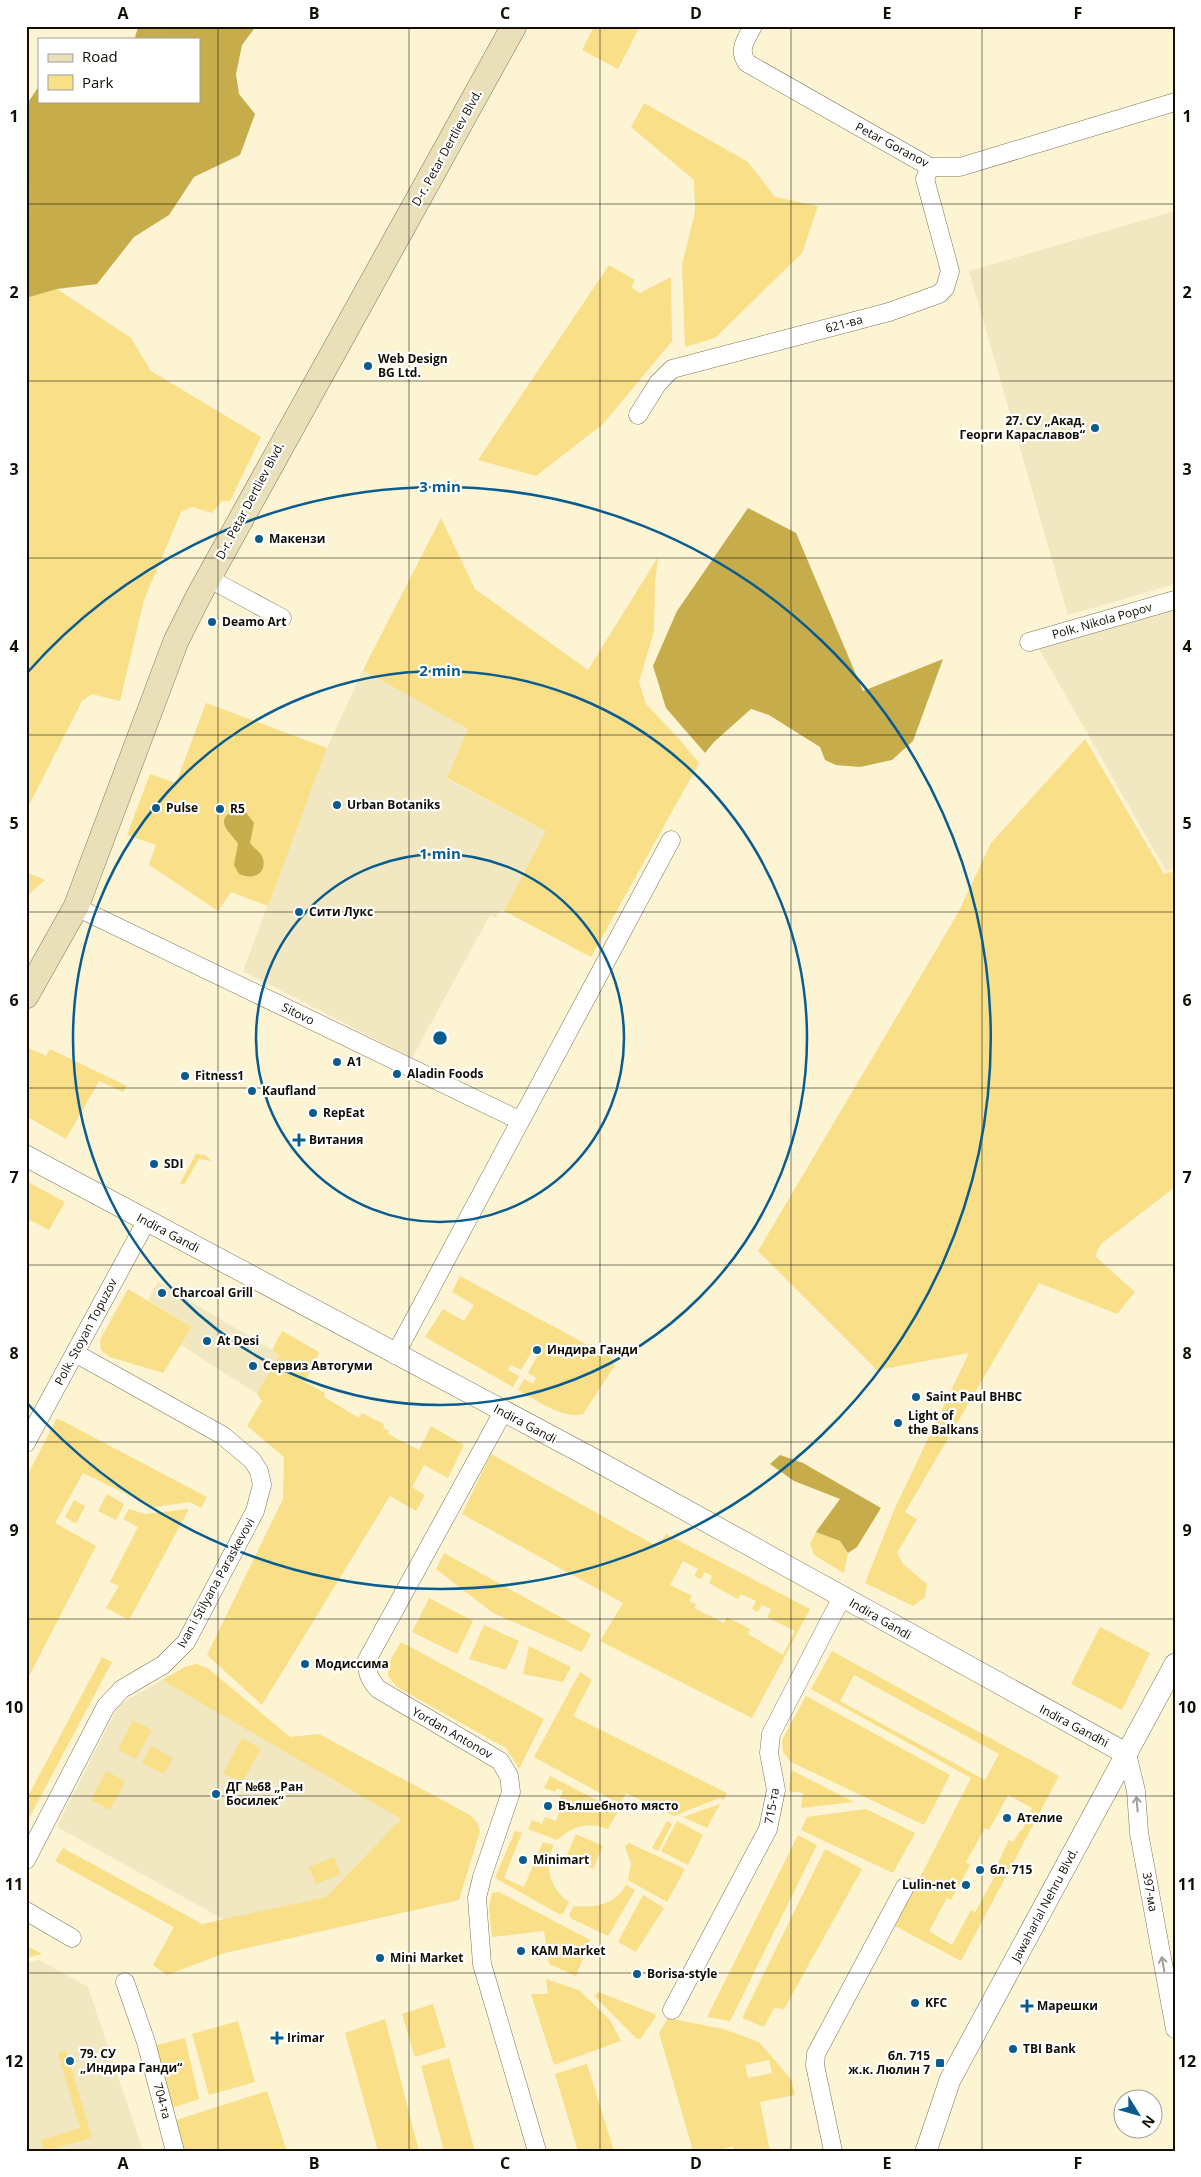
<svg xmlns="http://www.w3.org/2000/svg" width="1201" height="2177" viewBox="0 0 1201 2177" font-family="'Open Sans',sans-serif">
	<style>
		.built { fill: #f1e7c0 }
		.green { fill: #f8df88; fill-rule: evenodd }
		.forest { fill: #c7ac4b }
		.water { fill: #c8ad4c }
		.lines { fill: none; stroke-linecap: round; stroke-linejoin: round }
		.river { stroke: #c8ad4c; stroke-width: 28 }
		.minor-casing { stroke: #7d7558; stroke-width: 19 }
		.tertiary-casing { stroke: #7d7558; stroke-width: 22 }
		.secondary-casing { stroke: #7d7558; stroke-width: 26 }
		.minor { stroke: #fff; stroke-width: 18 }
		.tertiary { stroke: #fff; stroke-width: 21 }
		.secondary { stroke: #e9e0ba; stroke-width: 25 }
		.oneway { stroke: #a09f9b }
		.grid { fill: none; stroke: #110e04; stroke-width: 1; stroke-opacity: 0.55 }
		.ring { fill: none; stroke: #0a5c8e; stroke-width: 2.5 }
		.poi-dot { fill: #0a5c8e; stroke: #fff; stroke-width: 2 }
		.labels { text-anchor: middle; stroke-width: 4.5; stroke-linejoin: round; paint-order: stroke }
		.street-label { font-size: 12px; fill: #110e04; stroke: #fff }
		.poi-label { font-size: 12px; font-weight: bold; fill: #110e04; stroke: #fff; text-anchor: start }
		.centre { fill: #0a5c8e; stroke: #fff; stroke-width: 2.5 }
		.ring-label { font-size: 15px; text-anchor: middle; font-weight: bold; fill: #0a5c8e; stroke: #fff; stroke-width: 4.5; stroke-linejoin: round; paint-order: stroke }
		.neatline { fill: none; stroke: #110e04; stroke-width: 2 }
		.grid-label { font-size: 16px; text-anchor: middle; font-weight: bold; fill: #110e04 }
	</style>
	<rect width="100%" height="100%" fill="#fdf4d4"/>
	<!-- built -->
	<g class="built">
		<polygon points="1175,211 1175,584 1068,615 969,271"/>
		<polygon points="1175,609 1175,868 1166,871 1038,647"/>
		<polygon points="363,670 468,729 447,779 546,831 504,911 501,910 496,918 490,915 412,1058 243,971 327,748"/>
		<polygon points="158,1282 279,1354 257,1394 181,1345 192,1327 148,1300"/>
		<polygon points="162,1680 308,1764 401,1819 326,1897 225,1920 57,1827 115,1712 122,1703"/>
		<polygon points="39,1960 88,1987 143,2151 26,2151 26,1963"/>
	</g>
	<!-- green -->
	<g class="green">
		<polygon points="594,26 640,26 618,69 582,50"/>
		<polygon points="644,103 748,162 775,197 818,206 802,253 715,338 685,347 682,265 695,212 694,180 631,127"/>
		<polygon points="609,265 635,280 631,287 640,293 671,277 672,341 603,424 536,476 478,460"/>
		<polygon points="57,289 131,338 151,371 261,437 230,501 222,501 212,513 192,507 181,512 144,600 120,701 92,694 82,701 26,811 26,298"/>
		<polygon points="441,518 475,589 588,670 658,557 655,583 654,631 639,682 646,704 680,740 699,763 591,957 504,911 546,831 447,778 468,729 363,670"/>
		<polygon points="206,703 327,748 268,906 231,892 218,911 149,865 156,845 127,835 150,774 176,783"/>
		<polygon points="1085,739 1164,874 1175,871 1175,1187 1101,1244 1095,1256 1135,1292 1117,1314 1039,1283 905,1512 917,1519 897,1553 904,1565 927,1584 925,1597 913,1606 865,1583 895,1508 969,1353 877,1370 758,1251 958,913 991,843"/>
		<polygon points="26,872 45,880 26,897"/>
		<polygon points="26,1047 46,1056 50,1049 127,1086 123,1092 99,1081 66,1139 26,1116"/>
		<polygon points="196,1154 205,1155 212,1161 199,1159 184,1185 180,1183"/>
		<polygon points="26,1181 65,1202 49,1230 30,1220 26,1226"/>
		<path d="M460,1276L610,1357L615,1365L583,1414C563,1420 535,1399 518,1390L524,1379L533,1384L536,1378L528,1373L541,1349L535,1346L521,1370L511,1365L508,1370L519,1376L513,1387L425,1337L443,1309L464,1321L474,1305L452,1292Z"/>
		<polygon points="128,1289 192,1327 163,1373 110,1357 101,1350 100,1340"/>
		<polygon points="282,1331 319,1352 312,1369 304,1382 325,1393 324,1397 359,1418 362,1413 384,1424 383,1428 389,1431 388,1434 419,1450 431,1426 464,1445 448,1478 424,1465 412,1487 425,1495 416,1511 390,1496 262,1705 207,1655 283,1499 284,1457 247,1426 262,1401 257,1394 279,1355 272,1350"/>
		<polygon points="57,1418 207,1497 201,1508 190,1502 154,1507 83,1473 55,1523 96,1546 26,1682 26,1478"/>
		<path d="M491,1454L658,1547L666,1534L810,1609L752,1718L600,1641L623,1603L462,1514ZM683,1561L698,1569L694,1576L701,1579L705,1572L712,1576L709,1583L738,1599L741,1594L756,1601L752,1609L758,1612L762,1605L771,1609L767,1617L795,1631L783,1655L748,1634L750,1629L727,1617L724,1623L694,1608L696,1604L689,1601L692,1596L670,1585Z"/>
		<polygon points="107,1494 124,1504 116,1520 98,1511"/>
		<polygon points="74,1500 85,1506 76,1524 65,1517"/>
		<polygon points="129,1509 145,1514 189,1509 129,1620 106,1608 119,1586 110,1582 138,1527 123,1519"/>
		<polygon points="816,1532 840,1541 848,1553 844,1573 814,1555 810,1544"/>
		<polygon points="444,1553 591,1634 582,1652 493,1613 436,1569"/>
		<polygon points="429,1598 473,1621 457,1654 412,1632"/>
		<polygon points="484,1625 519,1641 506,1670 469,1659"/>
		<polygon points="1100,1627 1150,1653 1122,1710 1071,1684"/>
		<polygon points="401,1642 544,1719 519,1769 506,1748 397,1687 388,1676 388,1664"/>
		<polygon points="529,1646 571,1667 563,1682 523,1674"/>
		<path d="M832,1651L1059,1776L961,1961L895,1926L971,1778L811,1689ZM854,1675L999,1754L985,1780L840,1701ZM1008,1795L1032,1808L1022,1831H1020L1013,1842L1009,1840L998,1863L990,1875L994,1878L975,1912L971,1910L952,1945L929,1931L947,1898L951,1900L970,1865L966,1862L985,1828L989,1830Z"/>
		<polygon points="102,1657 112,1662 26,1824 26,1800"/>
		<polygon points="197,1664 209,1669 290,1737 319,1734 470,1815 477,1822 480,1831 459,1900 225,1953 167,1975 153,1965 174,1927 55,1861 63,1848 202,1924 326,1897 401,1819 162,1680 185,1667"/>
		<polygon points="580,1672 592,1680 573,1716 727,1793 724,1800 719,1798 674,1816 626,1793 620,1804 534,1757"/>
		<polygon points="806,1696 950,1775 924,1825 791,1762 783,1752 782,1740"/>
		<polygon points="133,1720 152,1730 136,1759 118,1750"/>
		<polygon points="242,1738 261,1749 242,1783 223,1773"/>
		<polygon points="151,1746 173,1758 164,1774 142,1763"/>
		<polygon points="791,1770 854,1802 801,1808 803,1793 789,1791"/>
		<polygon points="106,1771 125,1781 110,1810 91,1800"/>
		<path d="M550,1776L618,1811L608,1829C589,1821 572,1826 557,1840L528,1829L532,1820L542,1824L545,1817L556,1821L561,1807L557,1805L563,1791L557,1788L555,1792L544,1788Z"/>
		<polygon points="720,1804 707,1828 683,1817"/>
		<polygon points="866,1809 915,1833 893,1873 801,1830 807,1817"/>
		<polygon points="667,1821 672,1824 658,1851 652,1848"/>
		<polygon points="677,1821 703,1835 688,1865 661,1851"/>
		<path d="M515,1831L522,1833L504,1878L524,1887L543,1842L554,1845C543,1866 550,1889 569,1902L563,1914H559L495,1878Z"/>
		<polygon points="576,1834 603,1846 593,1869 566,1857"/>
		<polygon points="798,1835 817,1845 730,2021 707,2017"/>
		<polygon points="629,1843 685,1869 667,1902 628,1880 631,1864 625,1846"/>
		<polygon points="825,1849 862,1869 784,2009 774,2008 764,2027 742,2018"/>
		<polygon points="334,1857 341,1874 316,1884 309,1867"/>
		<path d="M626,1885L635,1890L608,1936L572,1919L569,1915L574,1906C596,1908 614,1905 626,1885Z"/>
		<polygon points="499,1892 590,1940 576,1976 549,1964 544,1931 492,1937 489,1908 492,1893"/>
		<polygon points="643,1895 664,1908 636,1952 618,1942"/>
		<polygon points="26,1945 42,1954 26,1958"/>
		<polygon points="546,1979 579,1990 610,2020 621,2041 554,2065 531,1994 548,1994"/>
		<polygon points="598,1992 655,2014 656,2017 640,2039 637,2039 597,1999 595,1996"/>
		<polygon points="433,2004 446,2047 415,2057 402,2014"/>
		<path d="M668,2018L723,2029L759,2042L791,2079L795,2095L760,2102L770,2151H734L733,2146L718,2151H693L659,2033ZM769,2060L772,2073L748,2078L745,2065Z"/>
		<polygon points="385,2019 419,2151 378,2151 345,2033"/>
		<polygon points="238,2021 255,2082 209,2095 192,2034"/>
		<polygon points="185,2038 199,2099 169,2109 153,2046"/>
		<polygon points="66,2050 92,2138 44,2151 41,2140 80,2128 58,2053"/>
		<polygon points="449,2058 475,2151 444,2151 421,2066"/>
		<polygon points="587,2064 614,2151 578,2151 555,2074"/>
		<polygon points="267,2091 287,2151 183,2151 173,2121"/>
	</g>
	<!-- forest -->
	<g class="forest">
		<polygon points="152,26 256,26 242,45 236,74 239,94 255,114 240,155 194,177 169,215 134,237 97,284 57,289 26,298 26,149 29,147 29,101 39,86 39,101 199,101 199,39 137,39"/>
		<polygon points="748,508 796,533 863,691 943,659 913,741 892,760 860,767 836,765 825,760 820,747 769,715 751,709 714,742 705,753 666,708 653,666 677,611"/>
		<polygon points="780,1455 803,1463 881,1508 857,1547 848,1553 840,1541 816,1532 840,1499 794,1481 770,1464"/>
	</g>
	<!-- water -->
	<path class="water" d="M234,810L245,811L254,823L250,843C254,849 261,851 263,859C267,875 251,880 239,874L234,865L238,844C232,833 212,822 234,810Z"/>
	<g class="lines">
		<!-- river -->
		<g class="river">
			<polyline points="149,39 153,26"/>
			<polyline points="26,200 61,178 89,140 111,101"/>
		</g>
		<!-- minor casing -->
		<g class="minor-casing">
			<g id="minor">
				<path d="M753,26C747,38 737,50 747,63L930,167H960L1175,102"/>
				<polyline points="638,415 658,383 672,369 889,312 939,294 945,288 950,271 925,179 930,167"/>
				<polyline points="208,578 282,618"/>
				<polyline points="1029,642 1175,600"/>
				<polyline points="76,907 519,1120"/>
				<polyline points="395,1355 671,840"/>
				<path d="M503,1412L367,1660C367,1673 369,1679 378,1689L500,1761L509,1776L511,1792L482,1877L477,1898L482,1964L537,2151"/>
				<polyline points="26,1443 146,1222"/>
				<polyline points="1127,1754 1136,1791 1139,1833 1175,2029"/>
				<polyline points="26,1860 106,1706 122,1689 163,1665 186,1642 255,1511 262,1485 259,1471 252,1460 222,1435 75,1353"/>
				<polyline points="26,1911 72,1938"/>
				<polyline points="125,1982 146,2042 175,2151"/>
				<polyline points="672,2010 768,1829 776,1790 769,1753 771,1734 842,1597"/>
				<polyline points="833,2151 815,2065 816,2054 905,1887"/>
			</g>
		</g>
		<!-- tertiary casing -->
		<g class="tertiary-casing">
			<g id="tertiary">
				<polyline points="26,1156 588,1456 1127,1754"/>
				<polyline points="926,2151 950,2080 1175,1664"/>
			</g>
		</g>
		<!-- secondary casing -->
		<g class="secondary-casing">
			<polyline id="secondary" points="26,996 76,907 176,641 198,597 514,26"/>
		</g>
		<!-- minor -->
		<use href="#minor" class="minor"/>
		<!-- tertiary -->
		<use href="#tertiary" class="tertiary"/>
		<!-- secondary -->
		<use href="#secondary" class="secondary"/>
	</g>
	<!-- one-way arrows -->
	<defs><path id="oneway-shaft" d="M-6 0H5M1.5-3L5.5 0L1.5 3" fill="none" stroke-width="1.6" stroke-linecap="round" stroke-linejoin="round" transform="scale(1.25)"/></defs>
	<g class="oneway">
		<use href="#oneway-shaft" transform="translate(1137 1804) rotate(-95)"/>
		<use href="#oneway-shaft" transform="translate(1163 1964) rotate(-100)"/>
	</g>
	<!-- grid -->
	<path class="grid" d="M218,26V2151M409,26V2151M600,26V2151M791,26V2151M982,26V2151M26,204H1175M26,381H1175M26,558H1175M26,735H1175M26,912H1175M26,1088H1175M26,1265H1175M26,1442H1175M26,1619H1175M26,1796H1175M26,1973H1175"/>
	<!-- distance rings -->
	<g class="ring">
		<circle cx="440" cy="1038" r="184"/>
		<circle cx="440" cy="1038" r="367"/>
		<path d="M27 673A551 551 0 1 1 27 1403"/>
	</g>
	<!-- markers -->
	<g class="poi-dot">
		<circle cx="368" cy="366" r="5"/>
		<circle cx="1095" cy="428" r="5"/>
		<circle cx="259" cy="539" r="5"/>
		<circle cx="212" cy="622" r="5"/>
		<circle cx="337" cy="805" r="5"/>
		<circle cx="156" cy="808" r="5"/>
		<circle cx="220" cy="809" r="5"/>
		<circle cx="299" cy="912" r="5"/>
		<circle cx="337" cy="1062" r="5"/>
		<circle cx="397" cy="1074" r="5"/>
		<circle cx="185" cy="1076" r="5"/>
		<circle cx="252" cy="1091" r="5"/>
		<circle cx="313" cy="1113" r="5"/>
		<path d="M296.5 1132.5h5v5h5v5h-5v5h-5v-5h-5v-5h5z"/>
		<circle cx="154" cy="1164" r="5"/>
		<circle cx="162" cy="1293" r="5"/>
		<circle cx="207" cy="1341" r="5"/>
		<circle cx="537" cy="1350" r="5"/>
		<circle cx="253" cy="1366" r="5"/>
		<circle cx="916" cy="1397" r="5"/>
		<circle cx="898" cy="1423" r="5"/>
		<circle cx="305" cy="1664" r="5"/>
		<circle cx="216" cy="1794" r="5"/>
		<circle cx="548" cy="1806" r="5"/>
		<circle cx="1007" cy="1818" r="5"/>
		<circle cx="523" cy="1860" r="5"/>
		<circle cx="980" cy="1870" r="5"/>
		<circle cx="966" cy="1885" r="5"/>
		<circle cx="521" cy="1951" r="5"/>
		<circle cx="380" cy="1958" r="5"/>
		<circle cx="637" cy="1974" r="5"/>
		<circle cx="915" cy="2003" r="5"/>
		<path d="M1024.5 1998.5h5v5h5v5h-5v5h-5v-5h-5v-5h5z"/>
		<path d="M274.5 2030.5h5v5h5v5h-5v5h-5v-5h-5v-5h5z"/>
		<circle cx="1013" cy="2049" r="5"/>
		<circle cx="70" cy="2061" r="5"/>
		<rect x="935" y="2058" width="10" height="10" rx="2.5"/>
	</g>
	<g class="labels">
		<!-- street labels -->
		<g class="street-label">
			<text transform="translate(892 145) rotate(28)" y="4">Petar Goranov</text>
			<text transform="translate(447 148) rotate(-61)" y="4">D-r. Petar Dertliev Blvd.</text>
			<text transform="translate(844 324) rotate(-15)" y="4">621-ва</text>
			<text transform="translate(250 501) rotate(-62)" y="4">D-r. Petar Dertliev Blvd.</text>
			<text transform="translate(1102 621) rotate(-16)" y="4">Polk. Nikola Popov</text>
			<text transform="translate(298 1014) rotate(26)" y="4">Sitovo</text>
			<text transform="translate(168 1233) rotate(28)" y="4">Indira Gandi</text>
			<text transform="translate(86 1332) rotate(-62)" y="4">Polk. Stoyan Topuzov</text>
			<text transform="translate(525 1424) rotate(28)" y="4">Indira Gandi</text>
			<text transform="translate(216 1583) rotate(-61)" y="4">Ivan i Stilyana Paraskevovi</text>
			<text transform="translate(880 1619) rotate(30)" y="4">Indira Gandi</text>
			<text transform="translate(1074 1726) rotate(28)" y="4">Indira Gandhi</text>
			<text transform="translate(452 1733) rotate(30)" y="4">Yordan Antonov</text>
			<text transform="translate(772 1806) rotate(-80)" y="4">715-та</text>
			<text transform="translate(1150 1892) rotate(80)" y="4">397-ма</text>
			<text transform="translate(1045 1905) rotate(-62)" y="4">Jawaharlal Nehru Blvd.</text>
			<text transform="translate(162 2101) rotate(75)" y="4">704-та</text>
		</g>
		<!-- poi labels -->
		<g class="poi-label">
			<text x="378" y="363">Web Design<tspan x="378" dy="14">BG Ltd.</tspan></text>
			<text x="1085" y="425" text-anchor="end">27. СУ „Акад.<tspan x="1085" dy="14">Георги Караславов“</tspan></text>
			<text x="269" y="543">Макензи</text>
			<text x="222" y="626">Deamo Art</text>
			<text x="347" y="809">Urban Botaniks</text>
			<text x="166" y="812">Pulse</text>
			<text x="230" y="813">R5</text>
			<text x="309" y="916">Сити Лукс</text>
			<text x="347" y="1066">A1</text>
			<text x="407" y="1078">Aladin Foods</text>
			<text x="195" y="1080">Fitness1</text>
			<text x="262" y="1095">Kaufland</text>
			<text x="323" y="1117">RepEat</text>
			<text x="309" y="1144">Витания</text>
			<text x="164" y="1168">SDI</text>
			<text x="172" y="1297">Charcoal Grill</text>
			<text x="217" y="1345">At Desi</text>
			<text x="547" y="1354">Индира Ганди</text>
			<text x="263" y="1370">Сервиз Автогуми</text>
			<text x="926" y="1401">Saint Paul BHBC</text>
			<text x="908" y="1420">Light of<tspan x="908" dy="14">the Balkans</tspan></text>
			<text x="315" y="1668">Модиссима</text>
			<text x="226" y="1791">ДГ №68 „Ран<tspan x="226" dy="14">Босилек“</tspan></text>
			<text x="558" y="1810">Вълшебното място</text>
			<text x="1017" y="1822">Ателие</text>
			<text x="533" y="1864">Minimart</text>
			<text x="990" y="1874">бл. 715</text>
			<text x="956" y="1889" text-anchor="end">Lulin-net</text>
			<text x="531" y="1955">KAM Market</text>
			<text x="390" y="1962">Mini Market</text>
			<text x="647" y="1978">Borisa-style</text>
			<text x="925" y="2007">KFC</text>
			<text x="1037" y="2010">Марешки</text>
			<text x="287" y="2042">Irimar</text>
			<text x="1023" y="2053">TBI Bank</text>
			<text x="80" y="2058">79. СУ<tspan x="80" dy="14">„Индира Ганди“</tspan></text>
			<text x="930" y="2060" text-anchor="end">бл. 715<tspan x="930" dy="14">ж.к. Люлин 7</tspan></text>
		</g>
	</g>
	<circle cx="440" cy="1038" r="8" class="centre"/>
	<g class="ring-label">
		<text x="440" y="492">3 min</text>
		<text x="440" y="676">2 min</text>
		<text x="440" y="859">1 min</text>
	</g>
	<!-- border -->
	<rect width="1201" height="2177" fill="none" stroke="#ffffff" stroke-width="55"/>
	<!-- legend -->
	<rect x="38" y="38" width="162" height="65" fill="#ffffff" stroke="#a09f9b"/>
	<rect x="48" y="54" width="25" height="8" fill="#e9e0ba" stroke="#a09f9b"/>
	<text x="82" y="62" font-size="15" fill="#110e04">Road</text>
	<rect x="48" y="75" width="25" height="15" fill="#f8df88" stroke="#a09f9b"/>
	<text x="82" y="88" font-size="15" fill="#110e04">Park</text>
	<!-- north arrow -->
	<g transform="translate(1138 2114) rotate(127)"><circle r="24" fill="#ffffff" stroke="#a09f9b"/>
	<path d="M0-4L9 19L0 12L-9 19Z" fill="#0a5c8e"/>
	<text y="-8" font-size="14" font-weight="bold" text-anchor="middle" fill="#110e04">N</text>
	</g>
	<rect x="28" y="28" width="1146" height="2122" class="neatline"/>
	<g class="grid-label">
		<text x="123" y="19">A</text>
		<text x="314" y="19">B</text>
		<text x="505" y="19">C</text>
		<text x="696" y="19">D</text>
		<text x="887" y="19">E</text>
		<text x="1078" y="19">F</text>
		<text x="14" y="122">1</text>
		<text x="1187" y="122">1</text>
		<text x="14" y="298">2</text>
		<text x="1187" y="298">2</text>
		<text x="14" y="475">3</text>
		<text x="1187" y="475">3</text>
		<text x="14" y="652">4</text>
		<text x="1187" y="652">4</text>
		<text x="14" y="829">5</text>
		<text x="1187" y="829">5</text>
		<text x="14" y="1006">6</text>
		<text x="1187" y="1006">6</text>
		<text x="14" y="1183">7</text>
		<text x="1187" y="1183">7</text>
		<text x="14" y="1359">8</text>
		<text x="1187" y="1359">8</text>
		<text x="14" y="1536">9</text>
		<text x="1187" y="1536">9</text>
		<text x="14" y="1713">10</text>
		<text x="1187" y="1713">10</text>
		<text x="14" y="1890">11</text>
		<text x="1187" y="1890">11</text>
		<text x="14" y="2067">12</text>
		<text x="1187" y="2067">12</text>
		<text x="123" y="2169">A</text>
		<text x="314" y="2169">B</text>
		<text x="505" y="2169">C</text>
		<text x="696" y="2169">D</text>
		<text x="887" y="2169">E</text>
		<text x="1078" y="2169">F</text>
	</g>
</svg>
